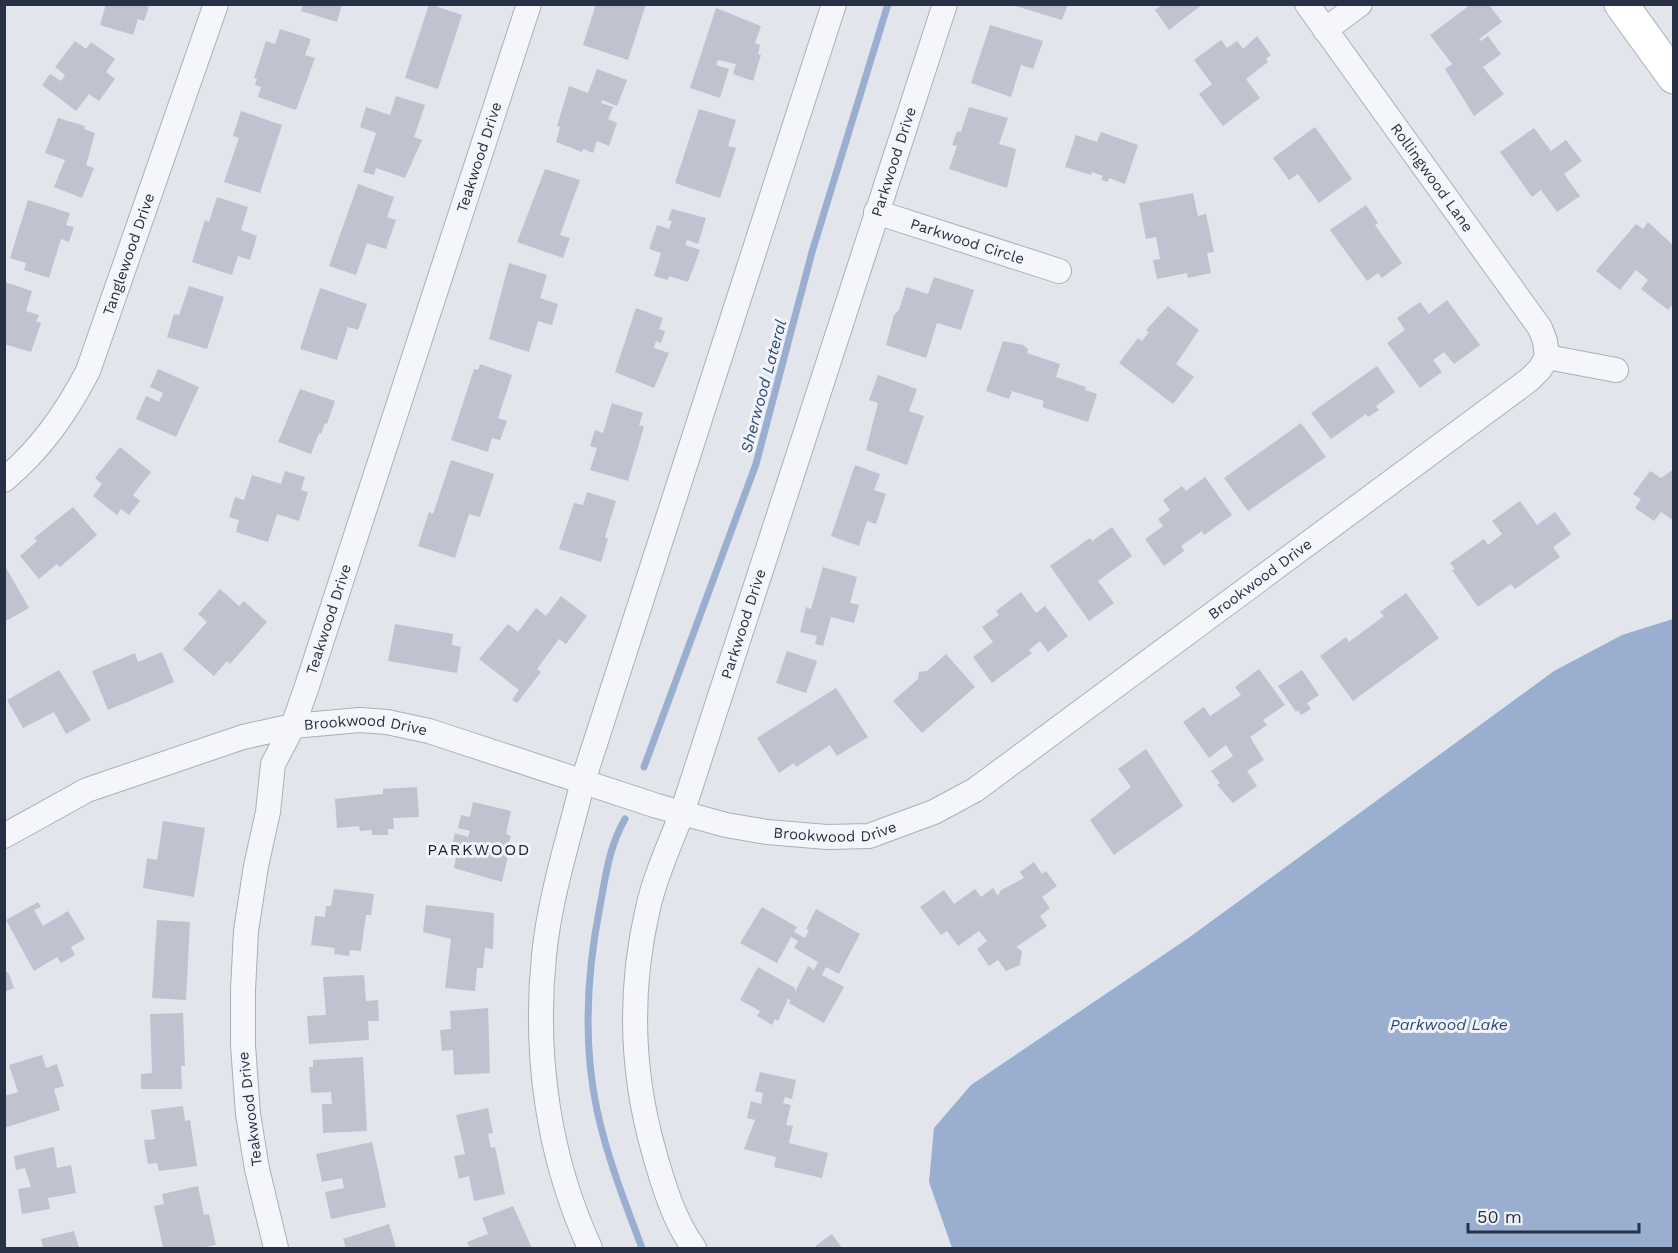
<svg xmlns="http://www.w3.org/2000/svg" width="1678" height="1253" viewBox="0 0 1678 1253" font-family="'Work Sans',sans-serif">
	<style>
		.water { fill: #9aaecf }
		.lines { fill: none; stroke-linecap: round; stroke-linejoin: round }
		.stream { stroke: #9aaecf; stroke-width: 7 }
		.building { fill: #bec3cf }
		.street-casing { stroke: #aaafba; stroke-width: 26 }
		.secondary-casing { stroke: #aaafba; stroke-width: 35 }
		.street { stroke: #f5f6f9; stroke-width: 24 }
		.secondary { stroke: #fff; stroke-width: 33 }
		.labels { text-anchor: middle; stroke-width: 6; stroke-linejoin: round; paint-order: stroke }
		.street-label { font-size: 15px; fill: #283046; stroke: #f2f4f9 }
		.water-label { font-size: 16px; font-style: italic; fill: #2d4a7e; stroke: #f2f4f9 }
		.neighbourhood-label { font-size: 16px; letter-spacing: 1.5px; fill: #1a2136; stroke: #f2f4f9 }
	</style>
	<rect width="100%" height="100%" fill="#e2e5ec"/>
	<!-- water -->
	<polygon class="water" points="1673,619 1673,1248 952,1248 929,1182 934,1128 971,1085 1187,939 1554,671 1622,635"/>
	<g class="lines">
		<!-- stream -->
		<g class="stream">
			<polyline points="644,767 756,464 812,252 888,4"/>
			<path d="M625,819C609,847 606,874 600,906C587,972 583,1044 597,1110C607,1157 625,1203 642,1248"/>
		</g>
	</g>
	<!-- building -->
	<g class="building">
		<polygon points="106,4 142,4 149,7 144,21 138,19 133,35 100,25"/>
		<polygon points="303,4 342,4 337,22 301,11"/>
		<polygon points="429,4 462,15 438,89 405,78"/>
		<polygon points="596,4 646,4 628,60 583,45"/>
		<polygon points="1008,4 1068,4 1062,20"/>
		<polygon points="1163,4 1203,4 1169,30 1155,10"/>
		<polygon points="1470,5 1489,5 1502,22 1479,39 1481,41 1488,36 1501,54 1483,67 1504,94 1474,116 1445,69 1452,64 1430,35"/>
		<polygon points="716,8 761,26 755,43 760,45 758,54 761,55 753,81 733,74 736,64 718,60 716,65 729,69 720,98 690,88"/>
		<polygon points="990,25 1043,41 1033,69 1021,65 1011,97 971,83"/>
		<polygon points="280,29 311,39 305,55 315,58 296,110 258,97 261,87 255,85 257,79 254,78 266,41 275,44"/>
		<polygon points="1257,36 1271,55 1266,59 1268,62 1246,79 1260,98 1223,126 1199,94 1212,84 1194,60 1221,40 1227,48 1237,41 1243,49"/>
		<polygon points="75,41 86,49 91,42 115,59 106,72 115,79 99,101 89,94 76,111 42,85 50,74 61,81 65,75 55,67"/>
		<polygon points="597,69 627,80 617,106 602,100 601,103 613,107 608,119 617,123 609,146 597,141 593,153 583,149 582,152 556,142 560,127 557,126 569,86 588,93"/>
		<polygon points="396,96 425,105 414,137 422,140 405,178 376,168 374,175 363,172 376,133 360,127 366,107 390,115"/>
		<polygon points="969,107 1008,118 999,144 1016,149 1007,188 949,169 957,146 952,145 957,131 961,132"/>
		<polygon points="699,109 736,120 728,146 736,148 720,198 675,183"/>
		<polygon points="241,111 282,125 260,193 224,182 239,138 233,136"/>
		<polygon points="58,118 85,126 84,129 95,133 86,165 94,168 82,198 54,187 65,160 45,153"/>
		<polygon points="1315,127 1352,179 1319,203 1298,174 1289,180 1273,158"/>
		<polygon points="1534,128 1551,151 1566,140 1582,161 1564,174 1580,196 1557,212 1541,190 1532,197 1500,152"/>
		<polygon points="1101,132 1138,145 1125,184 1109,178 1108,182 1101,180 1103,176 1092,172 1091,175 1065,167 1076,135 1097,142"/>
		<polygon points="545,169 580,180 560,235 570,238 563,258 517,242"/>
		<polygon points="358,184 394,197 387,217 396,220 386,249 367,243 356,275 329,266"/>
		<polygon points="1193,193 1198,216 1206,214 1214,252 1207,253 1211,273 1188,278 1187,273 1157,279 1153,260 1160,259 1156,237 1146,239 1139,203"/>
		<polygon points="217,197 248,207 241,230 257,236 250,260 238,256 232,275 192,262 205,220 209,222"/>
		<polygon points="28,200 70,213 66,225 74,227 69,242 61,239 49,278 24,270 26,263 10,258"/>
		<polygon points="1366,205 1378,223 1375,225 1402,263 1382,278 1378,273 1367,281 1330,230"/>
		<polygon points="672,209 706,218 698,244 687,240 685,245 700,250 688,282 669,276 668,280 654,276 661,253 649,249 657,225 669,229 672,221 668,220"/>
		<polygon points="1648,222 1674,246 1674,303 1668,310 1641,289 1648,280 1636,270 1620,290 1596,271 1636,224 1643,229"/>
		<polygon points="509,263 547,275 540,298 558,304 552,325 538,321 529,352 489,339"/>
		<polygon points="934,277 974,290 961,330 937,323 926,358 886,345 894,315 899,310 906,287 928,294"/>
		<polygon points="5,282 32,291 26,311 39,315 36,321 41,323 31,352 4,344"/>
		<polygon points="189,286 224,297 207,349 167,337 174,314 179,315"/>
		<polygon points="320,288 367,304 358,330 348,327 337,360 300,349"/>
		<polygon points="1447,300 1480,345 1454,364 1444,352 1433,360 1442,372 1420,388 1387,343 1405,330 1397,318 1420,302 1429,314"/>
		<polygon points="1168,306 1199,330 1176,364 1194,377 1173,404 1119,363 1138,338 1142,341 1149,332 1146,330"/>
		<polygon points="636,308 663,318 659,329 665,331 661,343 656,341 654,348 669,353 654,388 615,372"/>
		<polygon points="1003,341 1023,345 1028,349 1027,353 1060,364 1056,377 1086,387 1085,390 1097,394 1088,422 1042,407 1044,401 1012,391 1009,399 986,391"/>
		<polygon points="480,364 512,375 498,418 507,421 500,440 492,438 488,452 451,440 474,369 478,370"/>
		<polygon points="1377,366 1395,392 1376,406 1379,410 1368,417 1366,414 1331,439 1311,413"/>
		<polygon points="158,369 199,387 176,437 136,419 146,396 159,402 163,393 150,387"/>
		<polygon points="878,375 917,389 909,411 924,416 907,465 866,450 878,403 869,400"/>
		<polygon points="300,389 335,401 327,424 325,423 321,434 319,433 311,454 278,442"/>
		<polygon points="612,403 643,413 639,425 644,427 628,481 590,470 597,448 590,446 595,430 603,433"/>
		<polygon points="1301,423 1326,457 1248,511 1224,478"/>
		<polygon points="120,447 151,472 133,495 140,501 129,515 121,509 117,515 93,496 102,484 95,478"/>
		<polygon points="451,460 494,474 480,517 469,514 455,558 418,546 429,512 433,514"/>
		<polygon points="855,465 880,474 874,490 886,494 876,524 867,521 859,546 831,536"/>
		<polygon points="1674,469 1674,521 1661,512 1654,521 1635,508 1641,499 1633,494 1650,471 1661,478"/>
		<polygon points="285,471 305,477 301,490 308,492 299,521 277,514 268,542 236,532 239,520 229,517 235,497 244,500 252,475 281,484"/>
		<polygon points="1205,477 1232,515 1204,535 1202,531 1181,546 1184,551 1164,566 1145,539 1163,526 1158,519 1170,510 1163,500 1182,486 1186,491"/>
		<polygon points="587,492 616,501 605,537 608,539 601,562 559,549 574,503 583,505"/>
		<polygon points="1520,501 1537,525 1555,512 1571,534 1553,547 1560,557 1515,589 1511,584 1478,607 1452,570 1455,569 1450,563 1484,539 1488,545 1502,534 1492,521"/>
		<polygon points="73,507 97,535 60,567 57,564 39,579 20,556 37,541 34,538"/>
		<polygon points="1112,527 1132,556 1098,581 1114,603 1089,621 1050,566 1090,538 1092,541"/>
		<polygon points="4,564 29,608 6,621 4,618"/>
		<polygon points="823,567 857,577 850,603 859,605 854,623 831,617 823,646 815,644 817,636 800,632 806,607 811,609"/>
		<polygon points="220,589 239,606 244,601 267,622 230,664 227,661 214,676 183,649 207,622 198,614"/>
		<polygon points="1021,592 1036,613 1045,606 1068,636 1048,652 1040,641 1029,650 1032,653 992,683 973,657 993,642 982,627 999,615 996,611"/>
		<polygon points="1406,593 1439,638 1353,701 1320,656 1346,637 1349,642 1384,616 1380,612"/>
		<polygon points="561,596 587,616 566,644 559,639 537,669 541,672 517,703 512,700 519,690 479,659 508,624 518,632 536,608 546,616"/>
		<polygon points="395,624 453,634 452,645 461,647 457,673 388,661"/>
		<polygon points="787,651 817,661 806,693 776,683"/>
		<polygon points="162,652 174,682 108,710 92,671 135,653 138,662"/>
		<polygon points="946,654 975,687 922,733 893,701 918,679 919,672 927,671"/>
		<polygon points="1259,669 1285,705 1263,720 1267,725 1250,737 1264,760 1247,771 1257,786 1233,803 1217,785 1220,783 1211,771 1233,756 1226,745 1209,758 1183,722 1204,707 1210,716 1241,695 1235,687"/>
		<polygon points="59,670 91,720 66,734 54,712 23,728 7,700"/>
		<polygon points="1302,670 1319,695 1307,703 1311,709 1301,715 1298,710 1296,712 1278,686"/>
		<polygon points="836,688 868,737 837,756 830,745 796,767 794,763 779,773 757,738"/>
		<polygon points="1146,749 1183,806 1114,855 1090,820 1131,787 1118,769"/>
		<polygon points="417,787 419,817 393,818 394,829 388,829 388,835 372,835 372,830 360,831 359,826 337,828 335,799 383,794 383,789"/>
		<polygon points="473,802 511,811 506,834 511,836 507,849 503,847 502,850 509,852 502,882 454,868 458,847 452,846 455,833 468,837 470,831 458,828 461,815 470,817"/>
		<polygon points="163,821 205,828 194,897 143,888 147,858 157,860"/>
		<polygon points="1034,862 1042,874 1046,871 1057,886 1042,897 1050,908 1040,916 1047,926 1016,947 1022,951 1020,965 1006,971 998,960 989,966 977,949 987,941 979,931 958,946 947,931 941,935 920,907 944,890 954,904 975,889 981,897 993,888 998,896 1001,890 1024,878 1020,872"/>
		<polygon points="334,889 374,894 371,915 366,915 361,951 350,950 349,956 334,954 335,948 311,945 315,916 325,917 326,906 331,906"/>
		<polygon points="38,902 41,907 34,910 43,926 68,911 85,939 71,947 75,955 61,963 57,957 34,971 6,920"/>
		<polygon points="426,905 494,913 493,949 485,948 483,968 477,968 475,991 445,988 451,939 423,932"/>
		<polygon points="762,907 797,927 794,932 805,938 809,930 806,929 816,909 860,934 839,974 826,967 822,975 844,987 824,1023 789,1003 791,1000 788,999 778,1021 775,1019 772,1025 757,1016 760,1011 740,1000 758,967 795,988 795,992 808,966 814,970 818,962 794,948 798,941 791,937 777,963 740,943"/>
		<polygon points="157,920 190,922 186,1000 152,998"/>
		<polygon points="8,972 14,988 4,992 4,973"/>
		<polygon points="364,975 366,1001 378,1000 379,1021 368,1021 369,1040 309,1044 307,1016 326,1015 323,977"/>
		<polygon points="488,1008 490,1073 454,1075 453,1050 442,1051 440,1030 451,1029 450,1011"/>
		<polygon points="183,1013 185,1066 181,1066 182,1089 141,1089 141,1074 152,1073 150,1014"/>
		<polygon points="42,1055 46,1068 57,1064 64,1086 54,1089 60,1110 4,1128 4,1096 18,1092 9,1065"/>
		<polygon points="363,1057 367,1131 323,1133 322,1104 332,1104 331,1092 311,1093 309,1067 313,1067 313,1060"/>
		<polygon points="760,1072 796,1080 792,1099 785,1097 783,1103 791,1105 786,1125 793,1126 789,1143 828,1153 822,1178 774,1167 776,1157 744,1149 755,1120 747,1118 751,1101 761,1104 763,1093 755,1091"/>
		<polygon points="183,1106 185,1121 190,1120 197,1166 159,1171 157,1163 148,1164 144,1140 155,1139 151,1110"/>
		<polygon points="488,1108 493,1133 488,1134 491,1148 495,1147 505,1194 474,1201 469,1176 459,1179 454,1156 465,1154 456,1115"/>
		<polygon points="372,1142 386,1207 331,1219 325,1192 344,1188 342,1178 322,1182 316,1154"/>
		<polygon points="54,1147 57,1168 71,1165 76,1193 48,1198 50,1209 22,1214 18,1189 31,1187 25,1168 16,1170 14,1156"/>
		<polygon points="198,1186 204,1215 209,1214 216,1245 199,1248 163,1248 154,1206 164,1204 162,1194"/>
		<polygon points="513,1206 532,1248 470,1248 467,1242 488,1234 482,1218"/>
		<polygon points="389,1224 396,1248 346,1248 343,1239"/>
		<polygon points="74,1231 79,1248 43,1248 41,1239"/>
		<polygon points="832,1234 842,1248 814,1248 817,1245"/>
	</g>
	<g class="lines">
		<!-- street casing -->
		<g class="street-casing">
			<g id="street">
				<path id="s1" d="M1307,4L1540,328L1545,341L1547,357"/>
				<polyline points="1325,30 1360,4"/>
				<path id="s2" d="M876,212L1059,271"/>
				<polyline points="1547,357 1616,370"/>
				<path id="s3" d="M4,480C41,449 66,413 88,371L216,4"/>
				<path id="s4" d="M4,836L87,790L243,737L293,726L360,720L387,722L429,731L657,806L726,825L767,832L827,837L869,836L934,812L975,790L1529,380L1540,369L1547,357"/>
				<path id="s5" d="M276,1248L257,1169L248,1114L243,1045V990L246,931L256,866L268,812L273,764L293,726L307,686L529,4"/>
				<path d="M590,1248C548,1157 534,1055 544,955C550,896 569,838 583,781L834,4"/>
				<path id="s6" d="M694,1248C674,1221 663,1184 654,1152C631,1071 629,989 648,908C655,876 670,844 682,813L945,4"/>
			</g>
		</g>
		<!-- secondary casing -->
		<g class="secondary-casing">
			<polyline id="secondary" points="1621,4 1674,77"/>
		</g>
		<!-- street -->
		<use href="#street" class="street"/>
		<!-- secondary -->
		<use href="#secondary" class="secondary"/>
	</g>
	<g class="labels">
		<!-- street labels -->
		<g class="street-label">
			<text dy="5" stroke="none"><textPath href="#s5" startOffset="1131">Teakwood Drive</textPath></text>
			<text dy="5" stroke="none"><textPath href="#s6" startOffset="1137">Parkwood Drive</textPath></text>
			<text dy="5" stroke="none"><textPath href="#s1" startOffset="214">Rollingwood Lane</textPath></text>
			<text dy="5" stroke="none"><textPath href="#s2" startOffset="96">Parkwood Circle</textPath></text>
			<text dy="5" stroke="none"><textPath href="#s3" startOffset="262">Tanglewood Drive</textPath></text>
			<text dy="5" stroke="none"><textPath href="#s4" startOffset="1374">Brookwood Drive</textPath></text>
			<text dy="5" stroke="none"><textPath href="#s5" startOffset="645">Teakwood Drive</textPath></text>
			<text dy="5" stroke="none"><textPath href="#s6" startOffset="651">Parkwood Drive</textPath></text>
			<text dy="5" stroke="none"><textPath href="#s4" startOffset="384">Brookwood Drive</textPath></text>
			<text dy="5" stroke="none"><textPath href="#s4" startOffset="870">Brookwood Drive</textPath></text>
			<text transform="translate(250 1109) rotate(-97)" y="5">Teakwood Drive</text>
		</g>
		<!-- water labels -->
		<g class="water-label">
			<text transform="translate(763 386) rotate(-75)" y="6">Sherwood Lateral</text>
			<text x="1449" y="1030">Parkwood Lake</text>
		</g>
		<!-- neighbourhood labels -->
		<g class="neighbourhood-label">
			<text x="479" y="855">PARKWOOD</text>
		</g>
	</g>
	<!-- border -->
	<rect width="1678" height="1253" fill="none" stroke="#283046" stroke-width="12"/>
	<!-- scale -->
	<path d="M1468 1223v9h171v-9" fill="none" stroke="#283046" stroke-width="3"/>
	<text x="1477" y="1223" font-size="18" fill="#283046" stroke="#f2f4f9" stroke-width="4.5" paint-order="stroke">50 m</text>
</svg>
